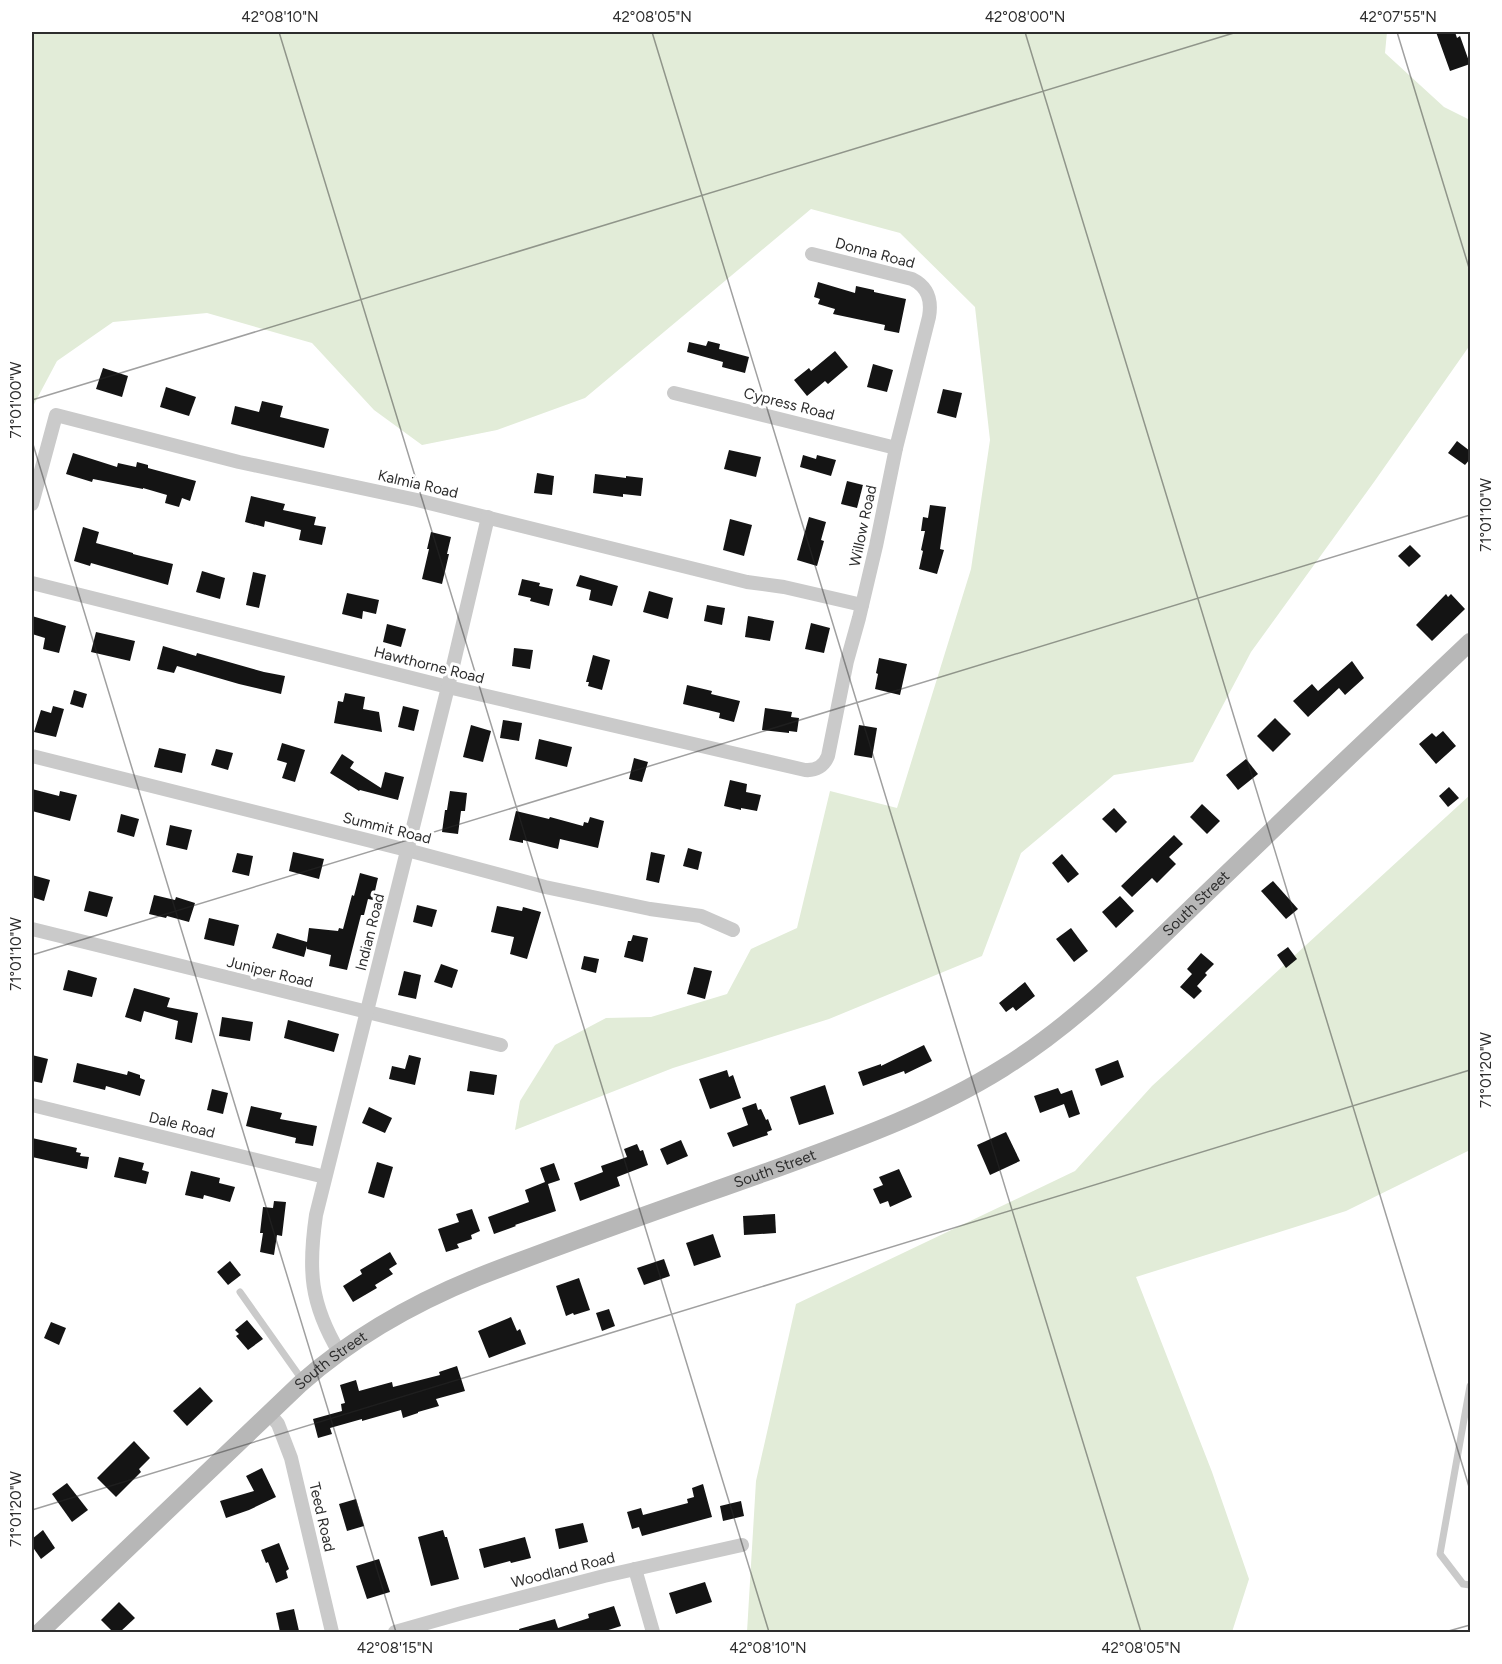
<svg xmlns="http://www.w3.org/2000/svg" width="1502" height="1664" viewBox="0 0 1502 1664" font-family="Figtree,sans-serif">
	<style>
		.green { fill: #e2ecd8 }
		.building { fill: #141414 }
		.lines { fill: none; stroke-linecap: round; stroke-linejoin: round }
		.lane { stroke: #cacaca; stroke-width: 7 }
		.street { stroke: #cacaca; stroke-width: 14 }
		.secondary { stroke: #b7b7b7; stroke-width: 18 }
		.ticks { fill: none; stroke: #2d2d2d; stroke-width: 1.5; stroke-opacity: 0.45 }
		.labels { text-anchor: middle; stroke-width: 6; stroke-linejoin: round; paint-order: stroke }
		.street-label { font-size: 15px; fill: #2d2d2d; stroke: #fff }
		.neatline { fill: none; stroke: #2d2d2d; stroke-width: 2 }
		.ticks-label { font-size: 15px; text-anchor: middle; fill: #2d2d2d }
	</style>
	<rect width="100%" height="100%" fill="#fff"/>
	<!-- green -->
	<g class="green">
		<polygon points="32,32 1387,32 1385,53 1444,107 1470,120 1470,345 1374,482 1251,652 1193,762 1114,775 1021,853 982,956 829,1019 673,1068 515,1130 520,1101 555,1045 606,1018 651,1017 727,994 751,949 797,928 830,791 897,808 971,569 990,440 975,307 900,233 811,209 585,398 497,430 422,445 374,410 312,343 207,313 113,322 57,361 32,408"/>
		<polygon points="1470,795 1470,1150 1346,1211 1136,1277 1212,1472 1249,1579 1232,1632 747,1632 756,1481 796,1304 1075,1171 1152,1086"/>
	</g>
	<!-- building -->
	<g class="building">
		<polygon points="1436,32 1455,32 1457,38 1460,36 1470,64 1450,71"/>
		<polygon points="818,282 855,293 856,286 874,290 874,292 906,299 899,333 884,330 885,325 833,314 835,309 818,304 820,299 814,297"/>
		<polygon points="708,341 720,344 719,349 749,357 745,373 722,367 723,362 687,352 689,342 706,346"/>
		<polygon points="835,351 848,367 828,384 825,381 807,396 794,380 809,368 811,371"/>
		<polygon points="873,364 893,370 887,392 867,387"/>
		<polygon points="103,368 128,376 122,397 96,389"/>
		<polygon points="166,387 196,397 189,416 160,407"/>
		<polygon points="943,389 962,393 956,418 937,413"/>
		<polygon points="262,401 283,406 280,417 329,429 324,448 231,424 235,406 259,412"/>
		<polygon points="1457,441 1470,451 1470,459 1465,465 1448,453"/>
		<polygon points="729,450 761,457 756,477 724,469"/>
		<polygon points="73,453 117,467 118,463 136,467 137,462 148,465 148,468 196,481 190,501 182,498 179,507 165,503 167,495 143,488 143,489 93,479 92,482 66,474"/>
		<polygon points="803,455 816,459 817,455 836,460 831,476 800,467"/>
		<polygon points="537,473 554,476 552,495 534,493"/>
		<polygon points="595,474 626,478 626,476 643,478 641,496 623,494 623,497 593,493"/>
		<polygon points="847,481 863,485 857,508 841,504"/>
		<polygon points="251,496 285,504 283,510 316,517 314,525 326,527 322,545 299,540 301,530 265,521 264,527 245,522"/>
		<polygon points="930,505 946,507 940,549 944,550 937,574 919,569 923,551 921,550 925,531 921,531 923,517 928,518"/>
		<polygon points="809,517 826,522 821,540 824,541 817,566 797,560"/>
		<polygon points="730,519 752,525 744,556 723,550"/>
		<polygon points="83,527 99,532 96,543 133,553 133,554 173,564 168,585 91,563 90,566 74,561"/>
		<polygon points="431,532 451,537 447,554 449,554 442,584 422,579 429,549 427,549"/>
		<polygon points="1410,545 1421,556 1409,567 1398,556"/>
		<polygon points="202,571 225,578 220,599 196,592"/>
		<polygon points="253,572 266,575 259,608 246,605"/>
		<polygon points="580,575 618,586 612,606 589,600 591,590 576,586"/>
		<polygon points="522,579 540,583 539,586 553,589 549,606 530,601 531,598 518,595"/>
		<polygon points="649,591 673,598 668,619 643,612"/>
		<polygon points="347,593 379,600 376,614 363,611 362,619 342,614"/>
		<polygon points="1446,594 1448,597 1451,594 1465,609 1432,641 1416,625"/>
		<polygon points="707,605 725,608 722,625 704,621"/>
		<polygon points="32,616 66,626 59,653 43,649 45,638 32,634"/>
		<polygon points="748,616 774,621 770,641 745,637"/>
		<polygon points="811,623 830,628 824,653 805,649"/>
		<polygon points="387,624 406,629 401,647 383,642"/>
		<polygon points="96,632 135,641 130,661 91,652"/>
		<polygon points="163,646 196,656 197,653 264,672 285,676 281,694 239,684 177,666 174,673 157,669"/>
		<polygon points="514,648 533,650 530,669 512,666"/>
		<polygon points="593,655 610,660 602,690 588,686 589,682 586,682"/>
		<polygon points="879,658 907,664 900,695 875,689 878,674 876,673"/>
		<polygon points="1352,661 1364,678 1345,695 1339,688 1308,717 1293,701 1312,684 1318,691"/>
		<polygon points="687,685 712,691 711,694 740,701 734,722 719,718 720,713 683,704"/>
		<polygon points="74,690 87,694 83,708 70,704"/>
		<polygon points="345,693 365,697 363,709 379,712 382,732 334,723 338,701 343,702"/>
		<polygon points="53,706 64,709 56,737 34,732 41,710 51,713"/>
		<polygon points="403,706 419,710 414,731 398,727"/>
		<polygon points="765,708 792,712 791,717 799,718 797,732 789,731 789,733 762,730"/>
		<polygon points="1275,718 1291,734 1273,752 1257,736"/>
		<polygon points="503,720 522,723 519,741 500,738"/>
		<polygon points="471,725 491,731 483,762 463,757"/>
		<polygon points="859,725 877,728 872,758 854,755"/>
		<polygon points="1443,731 1456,746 1436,764 1419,744 1432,733 1436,737"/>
		<polygon points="539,739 572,747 567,767 535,759"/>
		<polygon points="282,743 305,750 295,782 282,778 287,763 277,760"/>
		<polygon points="159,748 186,754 182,773 154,767"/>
		<polygon points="216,749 233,753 228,770 211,765"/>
		<polygon points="342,754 354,762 350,768 381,788 385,772 404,777 398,800 360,790 359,791 330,773"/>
		<polygon points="634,758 648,762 642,782 629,779"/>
		<polygon points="1246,759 1258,774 1238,790 1226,775"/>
		<polygon points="730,780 747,784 746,792 761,795 757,811 741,808 741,810 724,806"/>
		<polygon points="1449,787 1459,798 1448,807 1439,796"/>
		<polygon points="32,789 59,796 60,791 77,795 70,821 32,811"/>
		<polygon points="450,791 467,793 465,811 461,811 458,834 442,832 445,810 447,810"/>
		<polygon points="1202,804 1220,821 1207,834 1190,817"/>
		<polygon points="1114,808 1127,822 1116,833 1102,819"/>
		<polygon points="516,811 549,819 550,817 583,826 584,822 588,823 590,817 604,821 598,848 560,839 558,849 523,840 523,843 509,840"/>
		<polygon points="121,814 139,819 134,837 117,832"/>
		<polygon points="170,825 192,830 187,850 166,845"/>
		<polygon points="1174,835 1183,844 1169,857 1176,864 1157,883 1152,878 1132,897 1121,886"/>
		<polygon points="688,848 702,852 698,870 683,866"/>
		<polygon points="293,852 324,859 319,879 289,871"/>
		<polygon points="651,852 665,855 659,883 646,880"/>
		<polygon points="237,853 253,856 249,876 232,872"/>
		<polygon points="1062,854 1079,874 1068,883 1052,863"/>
		<polygon points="360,873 378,878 377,882 373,900 368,899 364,915 361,915 347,970 329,966 331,955 307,949 307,946 304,957 272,948 277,933 307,942 309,928 338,931 339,928 343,929 352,895 354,896"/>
		<polygon points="32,875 50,880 44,901 32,897"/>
		<polygon points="1273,881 1298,909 1286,919 1261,891"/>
		<polygon points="89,891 113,897 107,917 84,911"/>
		<polygon points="154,895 175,900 176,897 195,903 189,922 167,916 166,918 149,914"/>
		<polygon points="1120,896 1134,911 1116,928 1102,912"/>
		<polygon points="417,905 437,910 432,927 413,922"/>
		<polygon points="497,906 522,911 523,907 541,912 527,959 510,954 514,937 491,932"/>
		<polygon points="209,918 239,925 234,946 204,939"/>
		<polygon points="1071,928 1088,951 1074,962 1056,939"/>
		<polygon points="633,935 648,938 643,962 624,957 628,941 631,941"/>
		<polygon points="1288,947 1297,959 1286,968 1277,955"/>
		<polygon points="1201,953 1214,964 1205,973 1207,975 1197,986 1202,991 1194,999 1180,987 1192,974 1187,969"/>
		<polygon points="584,956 599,959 596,973 581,969"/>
		<polygon points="441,964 458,970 452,988 434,982"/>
		<polygon points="694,967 712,971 705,999 687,994"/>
		<polygon points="68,970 97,978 92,997 63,990"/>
		<polygon points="404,971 421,975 416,999 398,995"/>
		<polygon points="1025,982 1035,996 1016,1011 1013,1007 1006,1012 999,1003"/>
		<polygon points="134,988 170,998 167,1007 198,1013 192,1043 175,1039 178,1021 144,1011 141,1022 125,1017"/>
		<polygon points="222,1017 253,1022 250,1041 219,1036"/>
		<polygon points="288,1020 339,1034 334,1052 284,1038"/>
		<polygon points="924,1045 932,1061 905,1074 904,1071 863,1086 858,1072 881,1064 881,1066"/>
		<polygon points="32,1055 48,1059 42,1083 32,1081"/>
		<polygon points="409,1055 421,1058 415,1085 389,1079 392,1066 405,1069"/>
		<polygon points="1118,1060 1124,1077 1101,1086 1095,1069"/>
		<polygon points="77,1063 127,1075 128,1071 140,1075 140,1078 145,1080 140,1096 106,1086 105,1090 73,1082"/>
		<polygon points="727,1070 729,1077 733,1075 741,1098 710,1109 699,1079"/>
		<polygon points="470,1071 497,1075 494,1095 467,1091"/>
		<polygon points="825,1085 834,1114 799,1125 790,1097"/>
		<polygon points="1058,1088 1061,1094 1072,1090 1080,1114 1069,1118 1064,1104 1040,1113 1034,1096"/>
		<polygon points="212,1089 228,1093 223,1114 207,1110"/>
		<polygon points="756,1103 758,1110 761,1109 766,1120 768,1119 772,1130 767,1132 768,1135 733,1147 727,1133 748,1125 742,1108"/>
		<polygon points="251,1106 282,1113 280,1119 317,1126 313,1146 295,1143 296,1138 246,1126"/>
		<polygon points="369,1107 392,1118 385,1133 362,1123"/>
		<polygon points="1006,1132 1020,1161 990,1175 977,1145"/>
		<polygon points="32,1138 77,1148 76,1152 81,1153 80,1156 89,1157 87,1169 32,1157"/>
		<polygon points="681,1140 688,1156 667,1165 660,1149"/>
		<polygon points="637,1144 640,1151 643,1150 648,1165 617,1177 620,1186 580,1201 574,1183 603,1172 601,1166 627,1157 624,1149"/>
		<polygon points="119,1157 144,1163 142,1170 149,1172 146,1184 114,1177"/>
		<polygon points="377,1162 393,1167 384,1198 368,1193"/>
		<polygon points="554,1163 560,1180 548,1184 556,1211 515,1225 516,1226 494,1234 488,1217 529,1202 525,1190 545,1182 540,1168"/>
		<polygon points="899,1169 912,1197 890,1207 888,1201 880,1204 873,1189 883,1185 879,1177"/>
		<polygon points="191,1171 220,1178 219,1183 235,1187 230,1202 204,1195 203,1199 185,1195"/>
		<polygon points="274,1201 286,1202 282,1236 277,1235 274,1255 260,1252 263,1233 260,1233 263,1207 273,1208"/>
		<polygon points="472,1209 480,1231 471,1235 472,1239 457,1244 459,1248 446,1252 438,1229 459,1222 456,1214"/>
		<polygon points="775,1214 776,1233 744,1235 743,1216"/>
		<polygon points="713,1234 721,1257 694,1266 686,1243"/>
		<polygon points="390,1252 397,1264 389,1269 393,1274 375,1285 377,1288 353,1302 343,1286 362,1274 360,1270"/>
		<polygon points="664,1259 670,1276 644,1285 637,1268"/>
		<polygon points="230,1261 241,1275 228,1285 217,1272"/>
		<polygon points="579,1278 590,1310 574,1315 573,1313 566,1316 556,1286"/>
		<polygon points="609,1309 615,1326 602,1331 596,1313"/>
		<polygon points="511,1317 517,1331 520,1329 526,1344 489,1358 478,1331"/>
		<polygon points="247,1320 263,1339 248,1350 236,1336 239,1334 235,1330"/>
		<polygon points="51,1322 66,1328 59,1345 44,1338"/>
		<polygon points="457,1366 465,1391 436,1399 439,1406 418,1412 418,1413 403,1418 401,1410 362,1421 362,1419 330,1428 332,1434 318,1438 313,1419 342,1411 341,1404 345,1403 340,1385 356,1380 359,1391 392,1382 393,1387 440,1375 439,1372"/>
		<polygon points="200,1387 213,1401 187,1426 173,1411"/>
		<polygon points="134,1441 150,1458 139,1469 141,1472 116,1497 97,1478"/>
		<polygon points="262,1468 276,1497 249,1510 226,1518 220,1501 254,1491 246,1476"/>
		<polygon points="67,1483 88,1510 72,1522 52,1494"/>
		<polygon points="703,1484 712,1517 642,1536 639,1527 632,1529 627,1512 641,1508 643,1515 688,1503 687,1499 694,1497 692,1488"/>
		<polygon points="356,1499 364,1526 347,1531 339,1504"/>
		<polygon points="741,1501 744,1516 723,1521 720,1506"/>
		<polygon points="583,1523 588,1542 559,1549 555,1529"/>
		<polygon points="43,1530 55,1548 41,1559 32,1546 32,1539"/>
		<polygon points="443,1530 445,1537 447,1537 459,1579 431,1586 418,1537"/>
		<polygon points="525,1537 531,1558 511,1563 510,1561 484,1568 479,1549"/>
		<polygon points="279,1543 289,1569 286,1571 288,1578 276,1583 268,1562 266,1563 261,1550"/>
		<polygon points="379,1559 390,1592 367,1599 356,1566"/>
		<polygon points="705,1582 712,1602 676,1614 669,1593"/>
		<polygon points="119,1602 135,1618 120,1632 113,1632 101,1620"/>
		<polygon points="614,1606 621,1626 602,1632 520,1632 519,1629 555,1619 558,1628 589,1618 588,1614"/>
		<polygon points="294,1609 299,1631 280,1632 276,1613"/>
	</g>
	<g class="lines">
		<!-- lane -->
		<g class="lane">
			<polyline points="240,1292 303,1381"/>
			<polyline points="1470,1386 1440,1554 1463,1584 1470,1585"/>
		</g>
		<!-- street -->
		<g class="street">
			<polyline points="674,393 896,448"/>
			<polyline points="32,504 56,415 239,462 417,500 747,582 784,587 862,605"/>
			<path d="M32,583L448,687L805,770C816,771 824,766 828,756L847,661L859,618L876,546L896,448L929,317C932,300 928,287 912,279L812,254"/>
			<polyline points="32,756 407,850 545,887 650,909 701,916 733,930"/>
			<polyline points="32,929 501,1045"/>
			<polyline points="32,1105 325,1177"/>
			<path d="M339,1352C310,1303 308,1270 316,1215L448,687L488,517"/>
			<polyline points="269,1413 278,1424 291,1458 332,1632"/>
			<polyline points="635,1569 653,1632"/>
			<polyline points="395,1632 462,1613 604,1576 742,1545"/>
		</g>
		<!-- secondary -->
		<path class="secondary" id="s1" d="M40,1632L300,1384C352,1338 414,1303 478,1277C575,1239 674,1205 772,1170C851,1141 931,1113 1003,1068C1082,1019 1146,951 1213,887C1298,805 1384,723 1470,642"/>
	</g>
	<!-- ticks -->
	<path class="ticks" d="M279,32L769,1632M652,32L1141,1632M1025,32L1470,1490M1397,32L1470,271M32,400L1237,32M32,441L396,1632M32,955L1470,515M32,1510L1470,1070M1445,1632L1470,1625"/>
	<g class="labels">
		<!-- street labels -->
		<g class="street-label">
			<text transform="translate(875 253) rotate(15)" y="5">Donna Road</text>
			<text transform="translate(789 404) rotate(14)" y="5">Cypress Road</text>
			<text transform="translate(418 484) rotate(13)" y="5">Kalmia Road</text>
			<text transform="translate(863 526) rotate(-78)" y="5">Willow Road</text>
			<text transform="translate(429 665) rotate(14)" y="5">Hawthorne Road</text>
			<text transform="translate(387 828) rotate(14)" y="5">Summit Road</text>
			<text dy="5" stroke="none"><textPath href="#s1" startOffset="1388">South Street</textPath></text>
			<text transform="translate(370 932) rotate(-76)" y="5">Indian Road</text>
			<text transform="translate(270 972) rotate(14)" y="5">Juniper Road</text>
			<text transform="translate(182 1125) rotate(14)" y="5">Dale Road</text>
			<text dy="5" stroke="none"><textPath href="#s1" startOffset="884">South Street</textPath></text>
			<text dy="5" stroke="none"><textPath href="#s1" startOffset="398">South Street</textPath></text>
			<text transform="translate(322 1517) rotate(77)" y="5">Teed Road</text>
			<text transform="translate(563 1570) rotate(-14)" y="5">Woodland Road</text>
		</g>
	</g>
	<!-- border -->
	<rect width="1502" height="1664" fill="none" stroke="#ffffff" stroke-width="66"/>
	<rect x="33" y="33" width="1436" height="1598" class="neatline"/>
	<g class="ticks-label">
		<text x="280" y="22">42°08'10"N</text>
		<text x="652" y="22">42°08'05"N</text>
		<text x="1025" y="22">42°08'00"N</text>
		<text x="1398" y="22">42°07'55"N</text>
		<text transform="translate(16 400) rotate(-90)" y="5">71°01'00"W</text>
		<text transform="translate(1486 515) rotate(-90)" y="5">71°01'10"W</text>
		<text transform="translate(16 954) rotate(-90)" y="5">71°01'10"W</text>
		<text transform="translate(1486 1070) rotate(-90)" y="5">71°01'20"W</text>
		<text transform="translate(16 1509) rotate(-90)" y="5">71°01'20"W</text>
		<text x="395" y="1653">42°08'15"N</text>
		<text x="768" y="1653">42°08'10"N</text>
		<text x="1141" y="1653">42°08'05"N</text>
	</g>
</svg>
